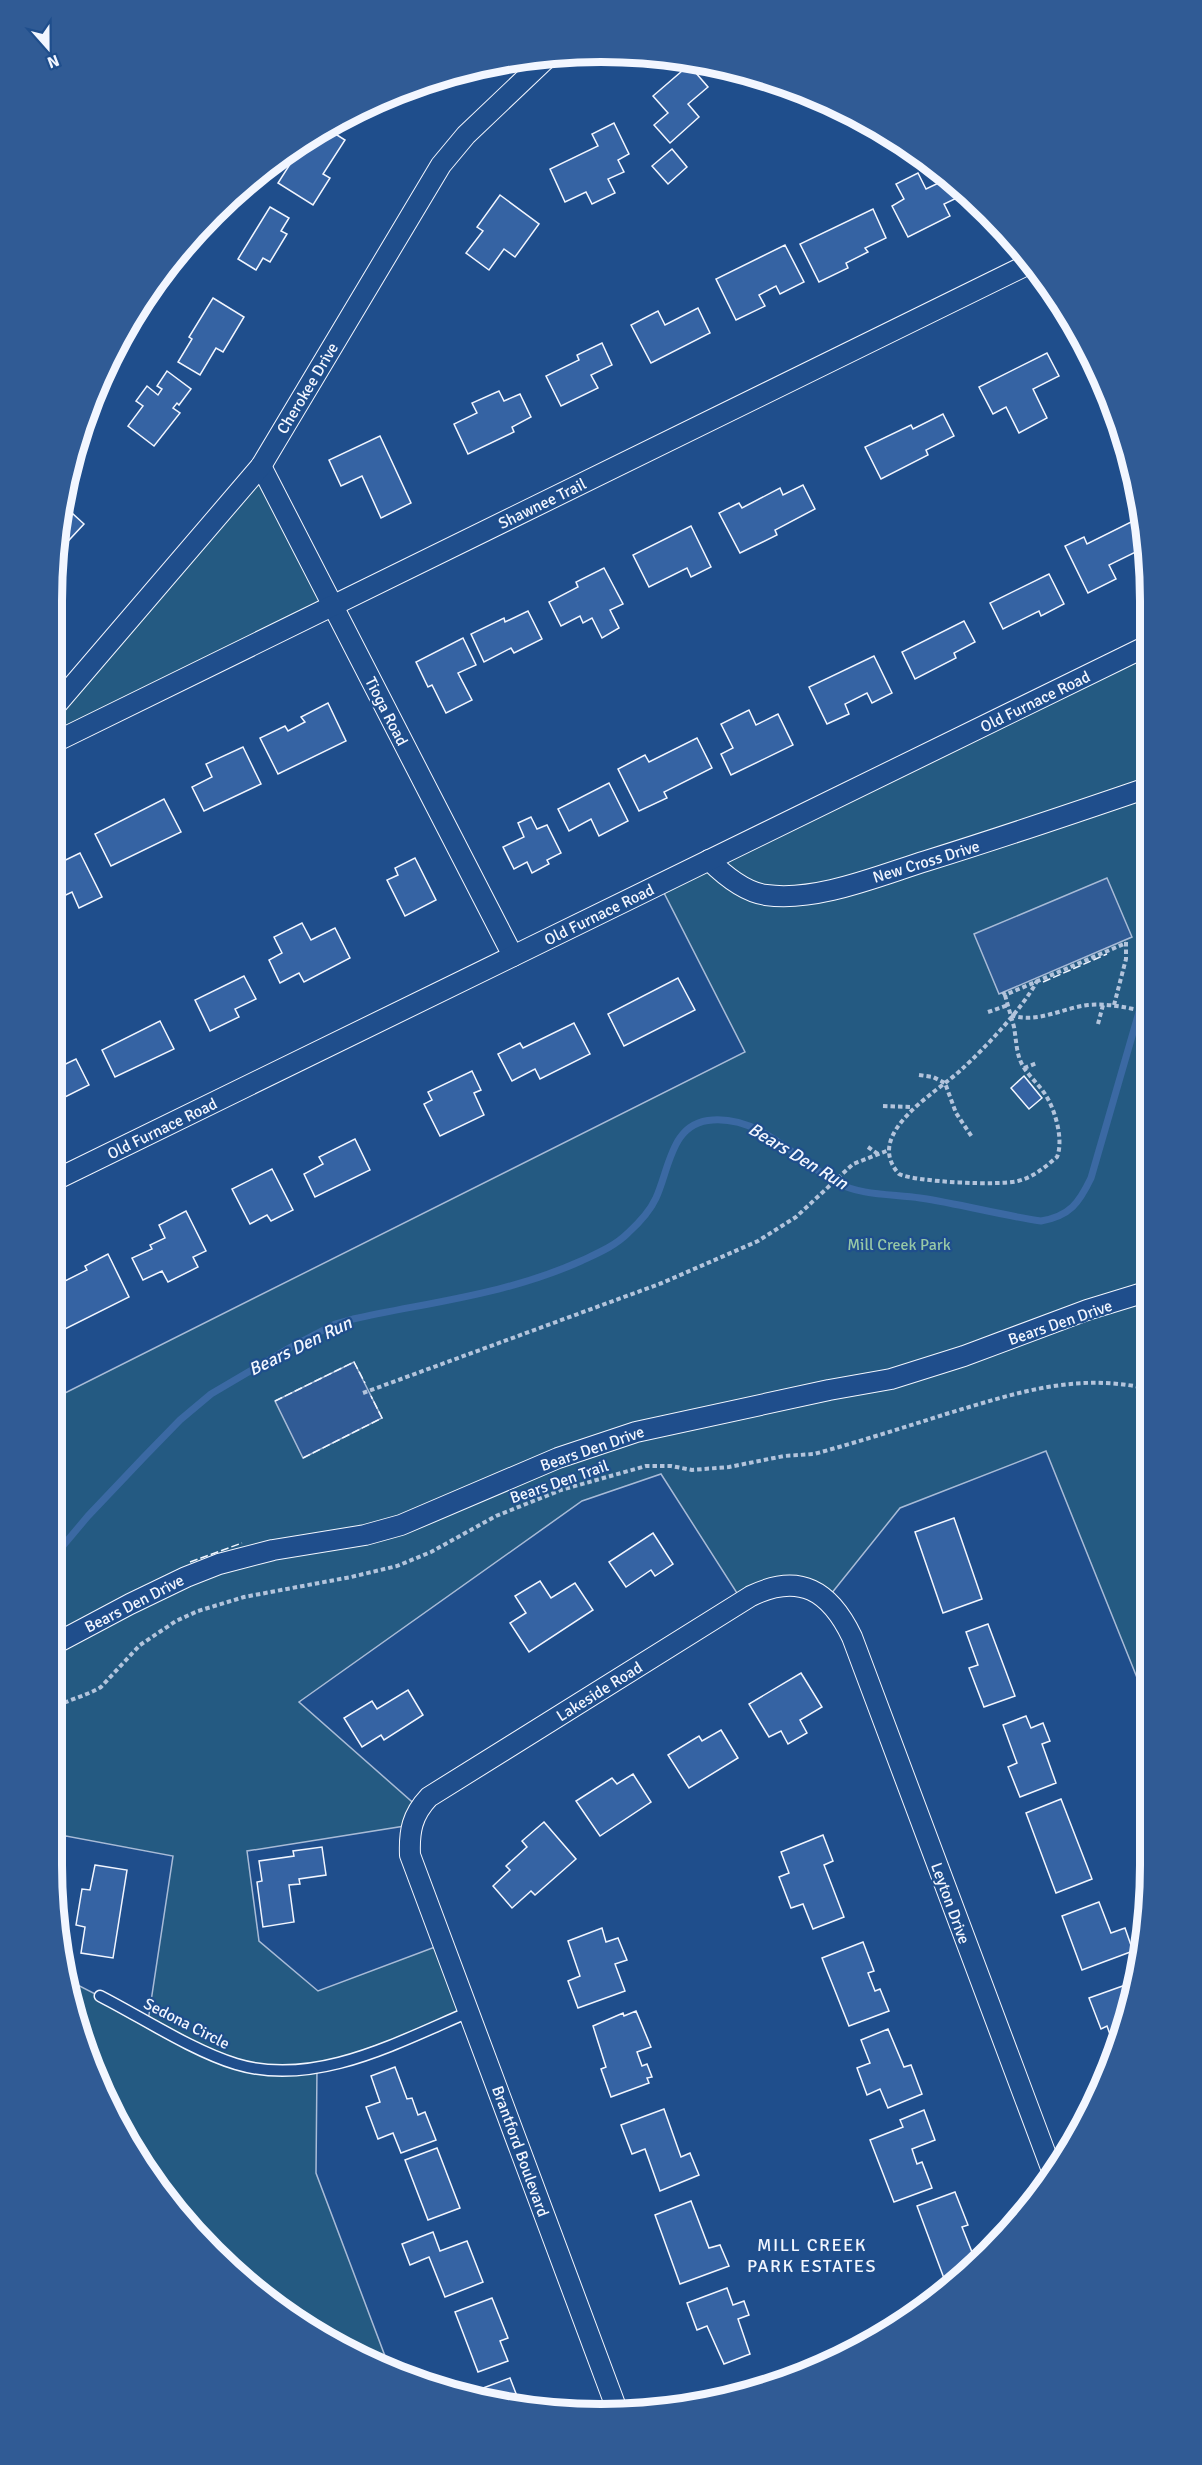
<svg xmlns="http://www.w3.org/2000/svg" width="1202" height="2465" viewBox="0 0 1202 2465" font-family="Signika,sans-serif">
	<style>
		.green { fill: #245a82; stroke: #a8bbd7; stroke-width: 1.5 }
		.parking { fill: #305b95; stroke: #a8bbd7; stroke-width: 1.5 }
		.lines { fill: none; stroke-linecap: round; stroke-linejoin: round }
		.stream { stroke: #3b69a3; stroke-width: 7 }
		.building { fill: #3563a3; stroke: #f2f6ff; stroke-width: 1.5 }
		.lane-casing { stroke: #f2f6ff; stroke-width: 13 }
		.street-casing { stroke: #f2f6ff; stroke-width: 22 }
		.path { stroke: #b3c4dc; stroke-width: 4; stroke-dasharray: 4.5 3; stroke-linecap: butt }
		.lane { stroke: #1f4e8c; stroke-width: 10 }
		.street { stroke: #1f4e8c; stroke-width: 20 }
		.fence { stroke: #f2f6ff; stroke-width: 1.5; stroke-dasharray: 8 3; stroke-linecap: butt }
		.labels { text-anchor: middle; stroke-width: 4.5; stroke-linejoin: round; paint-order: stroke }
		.street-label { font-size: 16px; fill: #f2f6ff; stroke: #1f4e8c }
		.park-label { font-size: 16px; fill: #97c8a6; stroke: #1f4e8c }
		.water-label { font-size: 18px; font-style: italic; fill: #f2f6ff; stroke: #1f4e8c }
		.neighbourhood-label { font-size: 18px; letter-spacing: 1.5px; fill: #f2f6ff; stroke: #1f4e8c }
		.rim { fill: none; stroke: #f2f6ff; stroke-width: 8 }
	</style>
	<rect width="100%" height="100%" fill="#1f4e8c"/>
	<!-- green -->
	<g class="green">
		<polygon points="261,466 333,606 51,744 51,711"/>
		<polygon points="1147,646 1150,1710 1046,1451 900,1508 827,1599 813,1591 742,1601 661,1474 582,1501 299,1702 419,1808 411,1825 247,1851 259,1941 318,1991 443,1944 469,2012 317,2067 316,2173 391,2372 296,2321 165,2199 80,2041 70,1981 148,2021 173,1856 66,1836 51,1845 51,1400 745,1052 660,885"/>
	</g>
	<!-- parking -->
	<g class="parking">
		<polygon points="1107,878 1132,937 999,994 974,934"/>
		<polygon points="354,1362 382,1418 303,1458 275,1401"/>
	</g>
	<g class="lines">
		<!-- stream -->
		<path class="stream" d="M51,1560L88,1516L144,1457L180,1420L211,1394L291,1347L335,1324L353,1319C430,1302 508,1294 581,1261C598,1253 615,1246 628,1233C639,1223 650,1211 656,1198C670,1167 671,1122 713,1120C762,1117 796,1160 836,1182C860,1196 893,1194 920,1198C961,1204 1000,1215 1041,1221C1070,1216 1079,1203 1091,1178L1148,981"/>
	</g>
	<!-- building -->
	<g class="building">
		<polygon points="689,65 708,87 688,104 699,117 670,143 654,125 668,113 653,96"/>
		<polygon points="614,123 629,154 618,160 624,172 608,179 615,193 592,204 586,192 565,202 550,169 598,146 592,134"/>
		<polygon points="326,128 345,140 323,174 330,178 313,205 278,183 301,147 296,144"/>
		<polygon points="672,149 687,167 668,184 652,166"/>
		<polygon points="918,173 926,189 949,178 965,194 944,204 950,216 908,237 892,206 904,199 896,184"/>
		<polygon points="500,195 539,224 515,257 504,249 489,270 466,253 483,231 477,227"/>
		<polygon points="270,207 289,218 281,231 287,234 270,262 263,258 256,270 238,259"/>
		<polygon points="873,209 886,238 865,248 868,252 846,263 848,268 819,282 800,244"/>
		<polygon points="785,245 804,282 780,294 776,286 759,295 765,306 736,320 716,279"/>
		<polygon points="213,298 244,317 223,352 216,348 200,375 178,362 192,339 189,337"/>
		<polygon points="698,308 710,333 651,363 631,325 658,311 665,325"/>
		<polygon points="602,343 612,365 591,375 598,388 561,406 546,376 579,360 577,355"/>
		<polygon points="1047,353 1059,376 1033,389 1047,418 1019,433 1006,407 993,414 979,387"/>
		<polygon points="167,371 191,389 179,405 177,403 173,408 180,413 154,446 128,426 143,406 136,401 147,386 158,395 162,389 157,386"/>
		<polygon points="499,391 504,401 520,394 531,417 512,427 514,432 468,454 454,424 477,413 472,403"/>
		<polygon points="943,414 954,436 926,450 928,455 881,479 865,447 911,425 913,429"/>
		<polygon points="380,436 411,503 381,518 362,476 341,486 329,460"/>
		<polygon points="803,485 815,509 775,530 777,535 740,553 719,513 739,503 742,508 780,488 783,495"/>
		<polygon points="61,503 84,524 56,554"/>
		<polygon points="1135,520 1146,547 1109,565 1116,579 1088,593 1065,546 1084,537 1087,544"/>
		<polygon points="691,526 711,567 691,577 687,568 649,587 633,555"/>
		<polygon points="604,568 623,604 610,610 619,628 602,638 592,618 583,623 580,616 561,626 549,602 578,587 576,582"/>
		<polygon points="1049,574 1064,604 1041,616 1039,611 1003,629 990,603"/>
		<polygon points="528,611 542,639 514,653 511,648 484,662 471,634 504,618 505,622"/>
		<polygon points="964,621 975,642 954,653 956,658 915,679 902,652"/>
		<polygon points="463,638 476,665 458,673 472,700 446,713 432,685 428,687 416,662"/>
		<polygon points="874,656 892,693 872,703 867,693 845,704 849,714 827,724 809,687"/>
		<polygon points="328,703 346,741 278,774 260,738 285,726 288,731 305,722 301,717"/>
		<polygon points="749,710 756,725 778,714 793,745 731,775 721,754 733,748 721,724"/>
		<polygon points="697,738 712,768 664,792 667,798 639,811 618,769 645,755 649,762"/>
		<polygon points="243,747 261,784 204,811 192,787 212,777 206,764"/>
		<polygon points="609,783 628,821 599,836 591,819 569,831 558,809"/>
		<polygon points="164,799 181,832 111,866 95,834"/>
		<polygon points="531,817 537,829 547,825 561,853 547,860 549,864 532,873 527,862 514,869 503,847 524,837 518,823"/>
		<polygon points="80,853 102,897 79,908 72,892 51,902 51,867"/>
		<polygon points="415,858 436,900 405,916 387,880 398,875 395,868"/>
		<polygon points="302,923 311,940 335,928 350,958 304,982 299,973 280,983 269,960 282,953 274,937"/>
		<polygon points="244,976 256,999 235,1009 239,1017 210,1031 195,1000"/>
		<polygon points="678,978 695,1010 624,1046 608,1014"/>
		<polygon points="160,1021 174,1049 115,1077 102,1050"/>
		<polygon points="574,1023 590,1054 540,1079 535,1069 512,1081 498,1054 520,1043 523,1048"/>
		<polygon points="76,1059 89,1085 51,1104 51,1071"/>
		<polygon points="472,1071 481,1090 474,1093 484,1115 440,1136 424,1104 432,1100 428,1092"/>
		<polygon points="1024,1076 1042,1098 1029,1109 1011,1088"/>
		<polygon points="355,1139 370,1170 315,1197 304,1174 323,1164 319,1157"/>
		<polygon points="272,1169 293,1210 271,1221 267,1215 250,1224 232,1189"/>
		<polygon points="186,1211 206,1251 193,1257 198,1267 168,1282 162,1271 143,1280 132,1258 152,1249 150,1245 165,1238 159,1225"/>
		<polygon points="108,1254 129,1297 51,1336 51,1282 55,1280 57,1285 87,1270 85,1266"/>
		<polygon points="954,1518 982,1599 943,1613 915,1532"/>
		<polygon points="653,1533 673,1564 655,1576 651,1570 626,1587 609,1562"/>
		<polygon points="540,1581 551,1598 575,1583 593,1610 529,1652 510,1623 526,1613 515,1596"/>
		<polygon points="988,1624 1015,1696 984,1707 969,1668 978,1665 966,1632"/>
		<polygon points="801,1673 822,1707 800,1720 807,1733 788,1744 781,1731 769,1737 749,1704"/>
		<polygon points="408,1690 423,1715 384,1740 381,1735 362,1747 344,1718 372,1701 377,1709"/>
		<polygon points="1026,1716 1031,1728 1043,1723 1050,1741 1042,1744 1056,1783 1020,1797 1008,1767 1017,1763 1003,1725"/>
		<polygon points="721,1730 738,1758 689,1788 668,1755 699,1736 702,1741"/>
		<polygon points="633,1774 651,1802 600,1836 576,1801 612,1778 617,1784"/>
		<polygon points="1061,1799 1092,1879 1056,1893 1026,1813"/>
		<polygon points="544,1822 576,1859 535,1895 531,1891 512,1908 493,1886 510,1870 506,1866 527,1847 522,1841"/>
		<polygon points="823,1835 833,1861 824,1865 844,1917 813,1929 803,1904 791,1908 779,1877 789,1873 781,1852"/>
		<polygon points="322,1847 326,1875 299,1879 300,1884 289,1885 294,1922 263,1927 257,1882 262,1881 259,1861 294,1856 293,1851"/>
		<polygon points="95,1865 127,1870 113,1958 81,1953 85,1927 76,1925 82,1889 90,1890"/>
		<polygon points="1099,1902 1111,1933 1125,1928 1133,1951 1082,1970 1062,1916"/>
		<polygon points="602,1928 606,1942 618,1938 627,1960 615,1964 625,1991 578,2008 568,1981 580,1976 568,1941"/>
		<polygon points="863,1942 874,1971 868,1973 875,1991 880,1989 889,2011 849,2026 822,1958"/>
		<polygon points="1131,1983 1134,1992 1116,2051 1107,2026 1101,2029 1089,1998"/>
		<polygon points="636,2011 651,2047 637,2052 642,2066 647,2064 652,2077 647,2078 649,2083 611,2097 601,2069 606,2067 593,2026 623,2013 624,2016"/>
		<polygon points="888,2029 904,2067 911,2065 922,2094 888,2108 880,2089 867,2095 857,2068 870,2063 861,2040"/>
		<polygon points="395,2067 407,2099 412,2098 418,2115 425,2112 436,2140 401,2153 393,2133 378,2139 366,2107 380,2102 371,2076"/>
		<polygon points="664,2109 681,2157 690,2153 699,2175 660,2191 645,2149 632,2154 621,2125"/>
		<polygon points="924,2110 935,2140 912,2149 917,2164 922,2162 932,2188 894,2202 870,2140 903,2127 900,2120"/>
		<polygon points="437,2148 460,2208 428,2220 405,2160"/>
		<polygon points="955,2192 968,2225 962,2227 972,2252 978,2250 981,2258 948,2289 917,2206"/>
		<polygon points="691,2201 709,2248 720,2245 729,2266 680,2284 655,2215"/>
		<polygon points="433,2232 440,2251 467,2241 483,2282 445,2297 429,2257 410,2265 402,2244"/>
		<polygon points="727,2288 733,2305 744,2301 749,2315 738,2319 750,2354 724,2364 707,2326 697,2330 687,2303"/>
		<polygon points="492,2298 508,2338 500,2341 508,2361 478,2372 455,2312"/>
		<polygon points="510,2378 520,2404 493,2403 478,2399 475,2391"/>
	</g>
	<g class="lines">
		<!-- lane casing -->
		<g class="lane-casing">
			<path id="lane" d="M100,1996C141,2017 193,2051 236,2064C315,2088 398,2042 469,2012"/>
		</g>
		<!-- street casing -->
		<g class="street-casing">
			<g id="street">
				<polyline points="261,466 513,956"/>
				<polyline points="51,711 261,466 441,165 466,135 549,56"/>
				<polyline points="51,744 1033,262"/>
				<path d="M709,860C724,875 744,892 766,895C817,902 878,876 926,861C1000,838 1074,813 1147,788"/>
				<polyline points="51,1182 1147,646"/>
				<polyline points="51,1646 130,1604 186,1577 219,1564 273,1550 365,1535 401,1525 558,1458 636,1432 829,1390 891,1379 964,1356 1087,1310 1149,1291"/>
				<path d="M616,2407L410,1855C409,1831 412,1815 429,1797L751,1596C800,1572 830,1591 852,1637L1051,2168"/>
			</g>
		</g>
		<!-- path -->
		<g class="path">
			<polyline points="1003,992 1005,995 1126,943"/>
			<path d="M1005,995C1008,1006 1011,1016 1014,1027C1016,1038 1016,1049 1020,1060C1025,1073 1037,1082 1045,1094C1055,1109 1064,1140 1057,1157C1045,1167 1034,1177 1018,1181C999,1186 916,1182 899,1174C862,1133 938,1092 962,1069C985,1048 1023,1008 1037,981"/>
			<polyline points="1114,1005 1126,959 1126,942"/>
			<polyline points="988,1012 1008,1005"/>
			<path d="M1011,1015C1037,1024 1062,1008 1088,1005C1109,1003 1128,1008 1148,1012"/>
			<polyline points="1098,1024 1103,1005"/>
			<polyline points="1024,1068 1037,1063"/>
			<polyline points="919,1075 933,1077 945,1083 956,1113 972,1137"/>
			<polyline points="883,1106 913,1107"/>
			<polyline points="868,1147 878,1154"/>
			<polyline points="363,1393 662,1283 758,1241 796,1217 853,1164 889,1150"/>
			<path d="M51,1710C67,1699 85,1697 101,1687L140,1645L176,1621L198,1611L244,1597L351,1577L397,1566L431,1552L496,1516L561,1490L646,1466H671L692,1470L729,1467L784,1456L814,1454C858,1442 902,1428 946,1414C1016,1393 1076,1372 1149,1389"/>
		</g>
		<!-- lane -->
		<use href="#lane" class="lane"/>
		<!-- street -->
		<use href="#street" class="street"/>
		<!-- fence -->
		<g class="fence">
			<polyline points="1043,982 1107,954"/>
			<polyline points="275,1401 354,1362 365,1383"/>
			<polyline points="303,1458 382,1418 371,1396"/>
			<polyline points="190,1562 242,1543"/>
		</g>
	</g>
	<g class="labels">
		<!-- street labels -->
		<g class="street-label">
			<text transform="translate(307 388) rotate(-59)" y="6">Cherokee Drive</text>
			<text transform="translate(542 503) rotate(-26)" y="6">Shawnee Trail</text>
			<text transform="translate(1035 701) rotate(-26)" y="6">Old Furnace Road</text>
			<text transform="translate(387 711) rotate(63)" y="6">Tioga Road</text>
			<text transform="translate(926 861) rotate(-17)" y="6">New Cross Drive</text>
			<text transform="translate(599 914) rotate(-26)" y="6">Old Furnace Road</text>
			<text transform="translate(162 1128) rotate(-26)" y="6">Old Furnace Road</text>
			<text transform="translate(1060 1322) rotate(-19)" y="6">Bears Den Drive</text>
			<text transform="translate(592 1448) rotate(-19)" y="6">Bears Den Drive</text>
			<text transform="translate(559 1481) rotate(-19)" y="6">Bears Den Trail</text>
			<text transform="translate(134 1603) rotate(-27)" y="6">Bears Den Drive</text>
			<text transform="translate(599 1691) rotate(-32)" y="6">Lakeside Road</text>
			<text transform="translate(951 1903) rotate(70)" y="6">Leyton Drive</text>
			<text transform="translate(187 2023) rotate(27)" y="6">Sedona Circle</text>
			<text transform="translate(521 2151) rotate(70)" y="6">Brantford Boulevard</text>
		</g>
		<!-- park labels -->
		<g class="park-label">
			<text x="899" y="1250">Mill Creek Park</text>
		</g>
		<!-- water labels -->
		<g class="water-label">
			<text transform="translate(798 1156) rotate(31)" y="6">Bears Den Run</text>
			<text transform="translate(300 1346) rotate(-26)" y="6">Bears Den Run</text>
		</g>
		<!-- neighbourhood labels -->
		<g class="neighbourhood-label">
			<text x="812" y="2251">MILL CREEK<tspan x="812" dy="21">PARK ESTATES</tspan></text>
		</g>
	</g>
	<!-- crop -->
	<path d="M0 0H1202V2465H0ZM601 62H601A539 539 0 0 1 1140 601V1865A539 539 0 0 1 601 2404H601A539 539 0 0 1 62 1865V601A539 539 0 0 1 601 62Z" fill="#305b95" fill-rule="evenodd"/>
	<path class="rim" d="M601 62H601A539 539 0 0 1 1140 601V1865A539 539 0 0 1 601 2404H601A539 539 0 0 1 62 1865V601A539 539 0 0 1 601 62Z"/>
	<!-- north arrow -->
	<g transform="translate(48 48) rotate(159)" stroke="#1f4e8c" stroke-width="4.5" paint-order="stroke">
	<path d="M0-4.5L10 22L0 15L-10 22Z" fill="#f2f6ff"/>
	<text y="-9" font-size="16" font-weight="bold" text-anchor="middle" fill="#f2f6ff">N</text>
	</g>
</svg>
